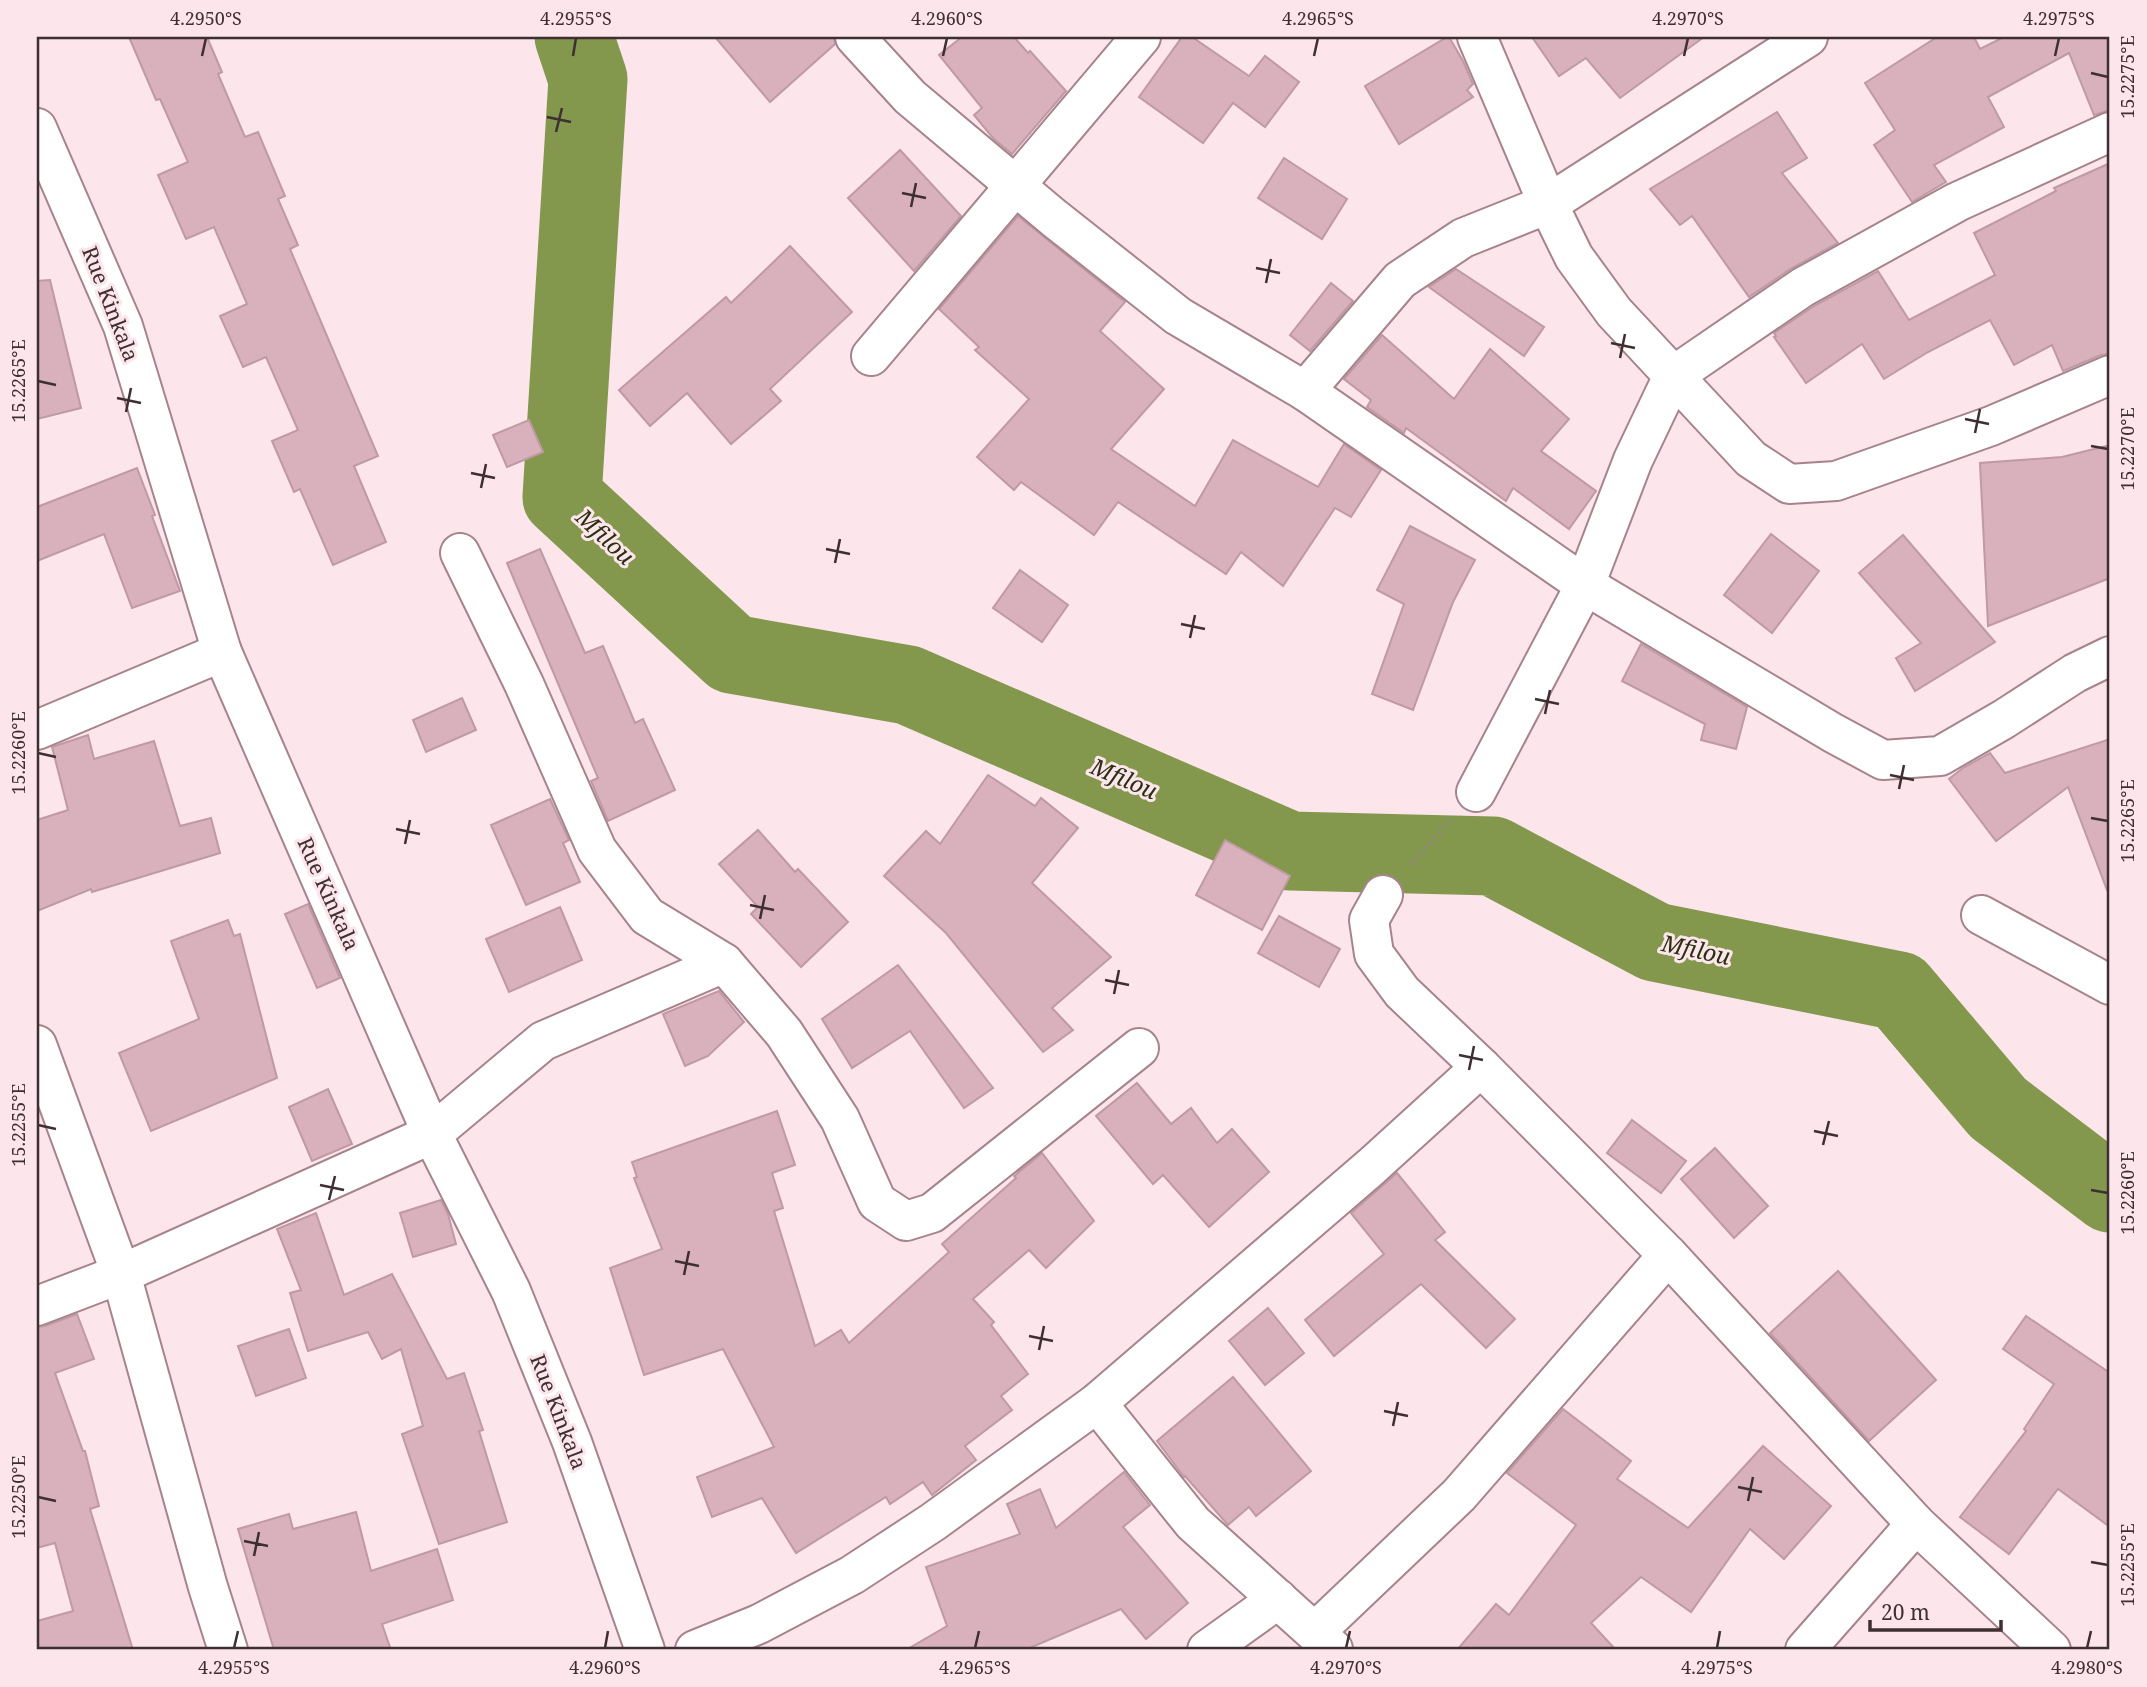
<svg xmlns="http://www.w3.org/2000/svg" width="2147" height="1687" viewBox="0 0 2147 1687" font-family="'Noto Serif',serif">
	<style>
		.lines { fill: none; stroke-linecap: round; stroke-linejoin: round }
		.river { stroke: #83984c; stroke-width: 79 }
		.building { fill: #d8b1bc; stroke: #bf99a4; stroke-width: 2 }
		.minor-casing { stroke: #a7838d; stroke-width: 42 }
		.path { stroke: #958287; stroke-width: 4.5; stroke-dasharray: 2 5; stroke-linecap: butt }
		.minor { stroke: #fff; stroke-width: 38 }
		.ticks { fill: none; stroke: #3e2f33; stroke-width: 2.5 }
		.labels { text-anchor: middle; stroke-width: 6; stroke-linejoin: round; paint-order: stroke }
		.street-label { font-size: 21px; fill: #3e2f33; stroke: #fde5ec }
		.water-label { font-size: 23px; font-style: italic; fill: #293110; stroke: #fde5ec }
		.neatline { fill: none; stroke: #3e2f33; stroke-width: 2.5 }
		.ticks-label { font-size: 18px; text-anchor: middle; fill: #3e2f33 }
	</style>
	<rect width="100%" height="100%" fill="#fde5ec"/>
	<g class="lines">
		<!-- river -->
		<polyline class="river" points="574,37 588,79 562,497 732,654 908,685 1290,851 1493,856 1655,942 1899,991 1998,1108 2110,1193"/>
	</g>
	<!-- building -->
	<g class="building">
		<polygon points="129,37 207,37 222,72 218,74 245,137 258,132 285,196 278,199 298,245 290,249 378,456 354,466 386,542 333,565 300,489 294,492 272,441 298,430 266,357 243,367 220,316 247,304 214,227 186,239 158,175 188,162 160,99 156,100"/>
		<polygon points="715,37 834,37 835,44 770,102"/>
		<polygon points="962,37 1014,37 1028,53 1030,51 1066,91 1012,154 993,138 974,115 982,108 939,55"/>
		<polygon points="1182,37 1192,37 1249,76 1265,56 1299,82 1265,127 1233,103 1203,143 1139,97"/>
		<polygon points="1447,37 1449,37 1463,61 1473,84 1467,90 1473,97 1399,144 1365,86"/>
		<polygon points="1532,37 1704,37 1620,98 1586,58 1559,76"/>
		<polygon points="1937,37 1974,37 1980,49 2004,37 2110,37 2110,110 2094,115 2069,53 1988,97 2004,127 1934,165 1946,182 1912,202 1874,145 1895,130 1865,83"/>
		<polygon points="1777,112 1807,158 1782,173 1838,243 1792,268 1749,297 1692,216 1680,225 1650,189"/>
		<polygon points="900,150 961,216 914,271 848,198"/>
		<polygon points="1284,158 1347,199 1322,239 1258,198"/>
		<polygon points="2110,163 2110,354 2101,355 2063,371 2052,345 2014,365 1990,320 1928,352 1884,379 1862,344 1806,383 1774,337 1776,336 1774,333 1814,306 1878,271 1909,320 1995,275 1974,233 2056,191 2054,188"/>
		<polygon points="1018,216 1125,302 1100,331 1164,389 1111,449 1195,506 1233,440 1318,487 1344,444 1381,470 1351,517 1335,508 1283,586 1241,552 1226,574 1118,502 1094,535 1021,482 1014,490 977,457 1029,399 975,350 979,347 939,309"/>
		<polygon points="790,246 852,312 770,389 781,401 731,444 687,393 650,426 619,390 726,297 731,303"/>
		<polygon points="1456,269 1544,327 1524,356 1429,287"/>
		<polygon points="50,280 81,408 37,419 37,281"/>
		<polygon points="1331,283 1353,301 1310,351 1290,335"/>
		<polygon points="1382,335 1454,399 1490,349 1569,419 1541,451 1596,491 1569,529 1513,488 1506,501 1406,428 1404,433 1367,407 1371,400 1344,379"/>
		<polygon points="529,420 543,452 507,467 493,435"/>
		<polygon points="2110,445 2110,578 1988,626 1980,463 2062,457"/>
		<polygon points="137,468 155,515 152,516 180,591 132,608 104,534 37,561 37,507"/>
		<polygon points="1410,526 1475,560 1453,602 1413,710 1372,694 1404,604 1377,590"/>
		<polygon points="1771,534 1819,571 1772,633 1724,595"/>
		<polygon points="1903,535 1995,642 1915,691 1896,658 1921,643 1859,573"/>
		<polygon points="540,549 585,653 603,646 635,723 643,719 675,790 608,821 591,781 598,778 507,563"/>
		<polygon points="1020,570 1068,605 1042,642 993,608"/>
		<polygon points="1641,644 1747,707 1736,749 1701,740 1705,724 1622,681"/>
		<polygon points="462,698 476,730 426,752 413,720"/>
		<polygon points="88,735 94,759 154,741 180,826 211,818 220,853 92,892 91,889 37,911 37,820 68,810 52,747"/>
		<polygon points="2110,739 2110,889 2107,890 2068,787 1996,841 1949,779 1963,768 1990,753 2005,773"/>
		<polygon points="988,775 1035,806 1041,798 1078,828 1032,883 1111,957 1052,1008 1073,1030 1043,1052 946,933 884,876 926,831 940,844"/>
		<polygon points="550,799 569,840 563,843 580,882 526,905 491,825"/>
		<polygon points="758,830 795,872 798,869 848,922 801,967 751,914 758,907 719,864"/>
		<polygon points="1225,840 1290,876 1262,930 1196,895"/>
		<polygon points="308,904 340,978 317,988 285,914"/>
		<polygon points="560,907 582,960 509,992 486,939"/>
		<polygon points="1279,916 1340,949 1319,987 1258,953"/>
		<polygon points="228,920 234,936 240,934 277,1078 151,1131 119,1053 199,1019 171,941"/>
		<polygon points="898,965 993,1088 964,1108 910,1031 852,1068 822,1019"/>
		<polygon points="719,991 744,1022 708,1056 685,1066 663,1014"/>
		<polygon points="1137,1083 1171,1124 1191,1108 1217,1143 1232,1129 1269,1172 1209,1227 1163,1175 1153,1184 1096,1116"/>
		<polygon points="328,1089 352,1144 312,1161 289,1107"/>
		<polygon points="777,1111 795,1165 772,1173 783,1208 774,1211 815,1346 841,1330 849,1343 949,1252 942,1244 1016,1178 1014,1176 1042,1153 1094,1221 1046,1268 1029,1250 973,1299 994,1322 991,1325 1028,1374 1001,1396 1012,1410 965,1446 976,1460 932,1495 923,1482 890,1504 886,1497 796,1553 762,1498 712,1517 697,1477 774,1447 723,1349 644,1375 610,1268 662,1249 634,1178 637,1177 632,1162"/>
		<polygon points="1632,1120 1686,1161 1661,1193 1607,1153"/>
		<polygon points="1715,1148 1768,1206 1734,1238 1681,1179"/>
		<polygon points="1397,1173 1445,1232 1435,1240 1515,1319 1486,1348 1421,1284 1334,1356 1305,1320 1384,1254 1351,1213"/>
		<polygon points="441,1200 448,1214 456,1244 413,1257 400,1213"/>
		<polygon points="316,1213 344,1295 392,1274 447,1379 464,1373 483,1430 479,1431 507,1522 439,1544 402,1434 423,1426 401,1349 382,1359 368,1332 308,1351 290,1293 301,1290 277,1229"/>
		<polygon points="1838,1271 1936,1380 1869,1441 1770,1333"/>
		<polygon points="1268,1308 1304,1353 1265,1385 1229,1341"/>
		<polygon points="77,1314 94,1359 55,1373 83,1451 85,1451 99,1506 90,1509 133,1650 37,1650 37,1621 73,1611 55,1543 37,1548 37,1327 45,1326"/>
		<polygon points="2026,1316 2110,1373 2110,1527 2058,1489 2009,1554 1960,1517 2026,1431 2024,1429 2054,1384 2003,1349"/>
		<polygon points="289,1329 306,1378 256,1396 238,1346"/>
		<polygon points="1233,1377 1311,1471 1256,1516 1249,1507 1228,1525 1185,1476 1184,1477 1157,1441"/>
		<polygon points="1563,1409 1631,1461 1617,1479 1688,1528 1763,1446 1831,1506 1784,1559 1750,1529 1691,1612 1641,1577 1591,1623 1616,1650 1457,1650 1496,1604 1509,1615 1576,1525 1507,1473"/>
		<polygon points="1124,1472 1150,1505 1123,1527 1188,1603 1146,1639 1121,1609 1025,1650 906,1650 947,1626 926,1567 1020,1534 1007,1504 1040,1489 1056,1528"/>
		<polygon points="356,1512 371,1571 437,1549 453,1600 382,1624 391,1650 274,1650 238,1529 289,1514 293,1529"/>
	</g>
	<g class="lines">
		<!-- minor casing -->
		<g class="minor-casing">
			<g id="minor">
				<polyline points="855,37 910,97 1054,218 1178,316 1305,391 1585,585 1833,733 1883,760 1940,756 2004,719 2075,673 2110,656"/>
				<polyline points="1477,37 1548,204 1574,257 1614,312 1751,459 1789,484 1836,481 1991,426 2110,375"/>
				<polyline points="37,128 123,326 222,652 432,1134 511,1291 572,1442 645,1650"/>
				<polyline points="871,356 1141,37"/>
				<polyline points="1305,391 1400,280 1463,238 1548,204 1808,37"/>
				<polyline points="460,553 524,684 597,850 647,916 724,963 784,1033 840,1119 877,1202 906,1221 932,1213 1139,1048"/>
				<polyline points="37,730 222,652"/>
				<polyline points="1476,792 1585,585 1633,460 1673,376 1803,287 1957,202 2110,132"/>
				<polyline points="1383,895 1369,920 1374,954 1402,992 1481,1067 1668,1255 1916,1524 2051,1650"/>
				<polyline points="1981,915 2110,985"/>
				<polyline points="37,1045 121,1274 208,1587 228,1650"/>
				<polyline points="37,1306 121,1274 432,1134 543,1041 724,963"/>
				<polyline points="1097,1403 1193,1523 1333,1649"/>
				<polyline points="1315,1632 1459,1495 1668,1255"/>
				<polyline points="695,1650 759,1624 852,1575 933,1522 1097,1403 1371,1167 1481,1067"/>
				<polyline points="1207,1650 1278,1599"/>
				<polyline points="1805,1650 1916,1524"/>
			</g>
		</g>
		<!-- path -->
		<polyline class="path" points="1411,864 1450,821"/>
		<!-- minor -->
		<use href="#minor" class="minor"/>
	</g>
	<!-- ticks -->
	<path class="ticks" d="M202,56L206,38M573,56L576,38M943,56L947,38M1314,56L1318,38M1684,56L1688,38M2055,56L2059,38M2091,73L2108,77M547,117L571,122M556,132L562,108M902,193L926,198M911,207L916,183M1256,268L1280,273M1266,283L1271,259M1611,343L1635,348M1620,358L1625,334M38,381L56,385M117,398L141,403M126,412L131,388M1965,419L1989,424M1975,433L1980,409M2091,446L2108,449M471,473L495,478M481,488L486,464M826,549L850,554M835,563L840,539M1181,624L1205,629M1190,638L1195,615M1535,699L1559,704M1545,714L1550,690M38,753L56,757M1890,775L1914,780M1899,789L1904,765M2091,818L2108,821M396,829L420,834M405,844L410,820M750,905L774,910M760,919L765,895M1105,980L1129,985M1114,994L1119,970M1459,1055L1483,1060M1469,1070L1474,1046M38,1125L56,1129M1814,1131L1838,1136M1823,1145L1829,1121M320,1185L344,1190M2091,1190L2108,1193M329,1200L335,1176M675,1261L699,1266M684,1275L689,1251M1029,1336L1053,1341M1039,1350L1044,1326M1384,1411L1408,1416M1393,1426L1398,1402M1738,1487L1762,1492M38,1497L56,1501M1748,1501L1753,1477M244,1541L268,1546M254,1556L259,1532M2091,1562L2108,1565M234,1648L238,1631M605,1648L608,1631M975,1648L979,1631M1346,1648L1350,1631M1717,1648L1720,1631M2087,1648L2091,1631"/>
	<g class="labels">
		<!-- street labels -->
		<g class="street-label">
			<text transform="translate(110 304) rotate(69)" y="7">Rue Kinkala</text>
			<text transform="translate(328 894) rotate(66)" y="7">Rue Kinkala</text>
			<text transform="translate(558 1412) rotate(69)" y="7">Rue Kinkala</text>
		</g>
		<!-- water labels -->
		<g class="water-label">
			<text transform="translate(605 537) rotate(43)" y="8">Mfilou</text>
			<text transform="translate(1124 779) rotate(23)" y="8">Mfilou</text>
			<text transform="translate(1696 950) rotate(12)" y="8">Mfilou</text>
		</g>
	</g>
	<!-- border -->
	<rect width="2147" height="1687" fill="none" stroke="#fde5ec" stroke-width="77"/>
	<!-- scale -->
	<path d="M1870 1620v10h131v-10" fill="none" stroke="#3e2f33" stroke-width="3.5"/>
	<text x="1881" y="1620" font-size="21" fill="#3e2f33" stroke="#fde5ec" stroke-width="5" paint-order="stroke">20 m</text>
	<rect x="38" y="38" width="2070" height="1610" class="neatline"/>
	<g class="ticks-label">
		<text x="206" y="25">4.2950°S</text>
		<text x="576" y="25">4.2955°S</text>
		<text x="947" y="25">4.2960°S</text>
		<text x="1318" y="25">4.2965°S</text>
		<text x="1688" y="25">4.2970°S</text>
		<text x="2059" y="25">4.2975°S</text>
		<text transform="translate(2128 77) rotate(-90)" y="6">15.2275°E</text>
		<text transform="translate(19 381) rotate(-90)" y="6">15.2265°E</text>
		<text transform="translate(2128 449) rotate(-90)" y="6">15.2270°E</text>
		<text transform="translate(19 753) rotate(-90)" y="6">15.2260°E</text>
		<text transform="translate(2128 821) rotate(-90)" y="6">15.2265°E</text>
		<text transform="translate(19 1125) rotate(-90)" y="6">15.2255°E</text>
		<text transform="translate(2128 1193) rotate(-90)" y="6">15.2260°E</text>
		<text transform="translate(19 1497) rotate(-90)" y="6">15.2250°E</text>
		<text transform="translate(2128 1565) rotate(-90)" y="6">15.2255°E</text>
		<text x="234" y="1674">4.2955°S</text>
		<text x="605" y="1674">4.2960°S</text>
		<text x="975" y="1674">4.2965°S</text>
		<text x="1346" y="1674">4.2970°S</text>
		<text x="1717" y="1674">4.2975°S</text>
		<text x="2087" y="1674">4.2980°S</text>
	</g>
</svg>
